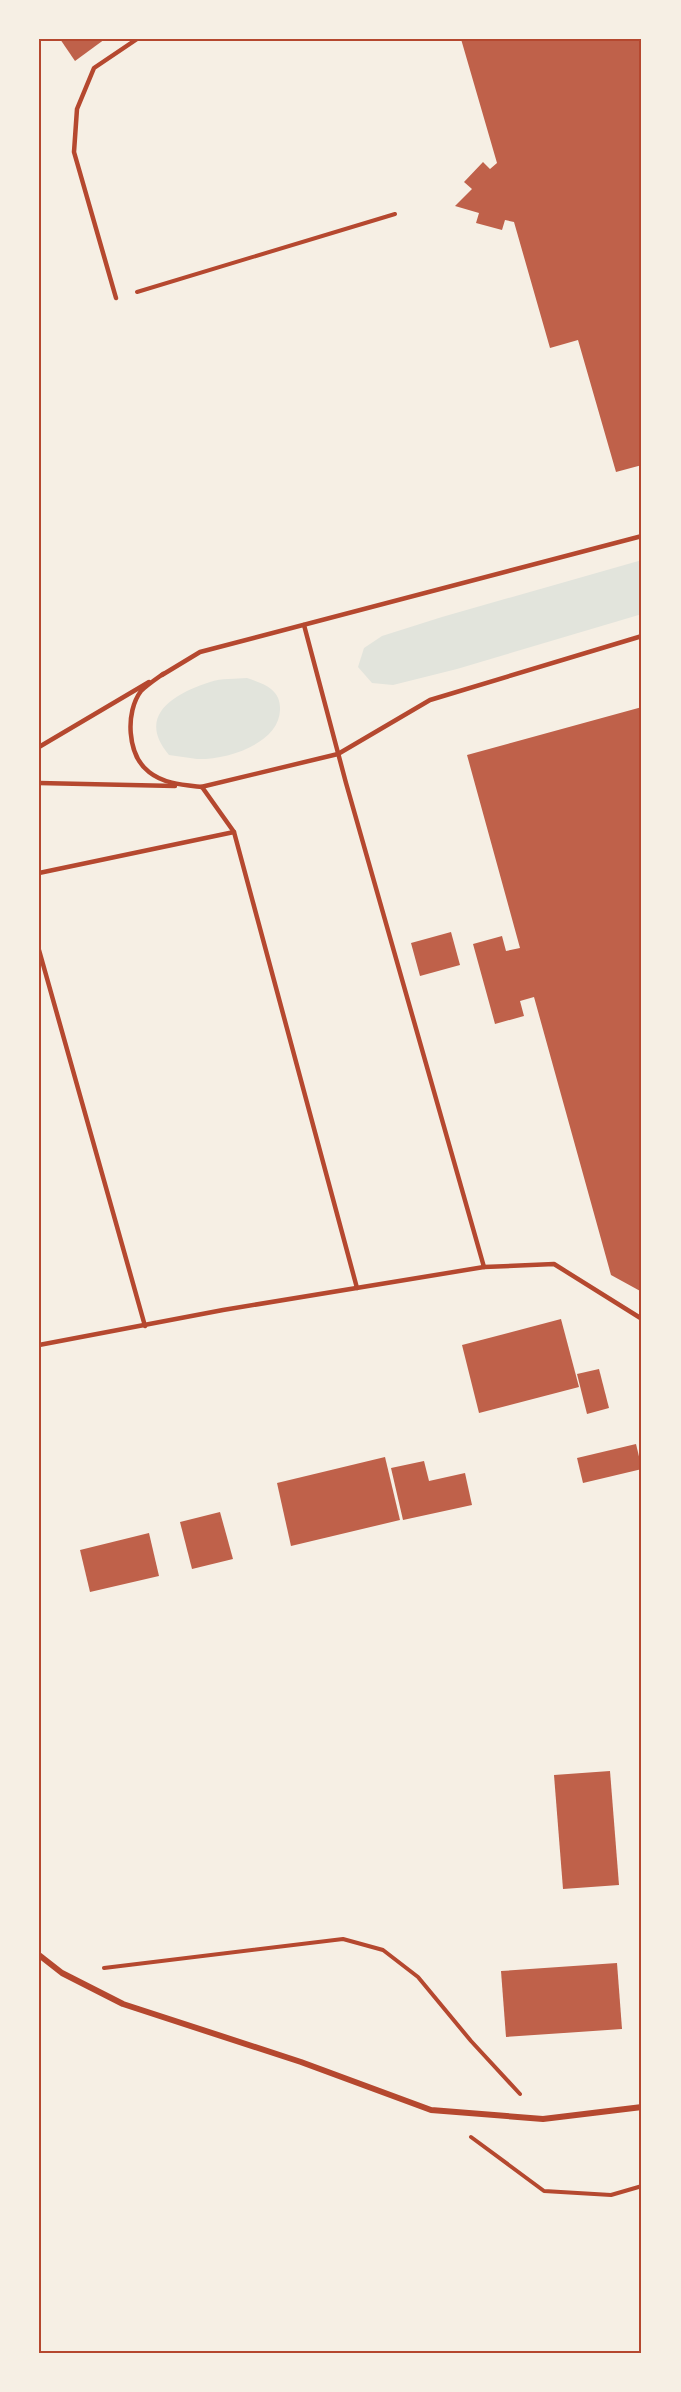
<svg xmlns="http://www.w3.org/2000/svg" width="681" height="2392" viewBox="0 0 681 2392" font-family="Spectral,serif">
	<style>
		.green { fill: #e2e4dc }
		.building { fill: #bf614a }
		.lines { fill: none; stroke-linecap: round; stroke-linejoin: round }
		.path { stroke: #b5482f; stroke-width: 4 }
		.service { stroke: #b5482f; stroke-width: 4.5 }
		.minor { stroke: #b5482f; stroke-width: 6 }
		.neatline { fill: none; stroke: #b5482f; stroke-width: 2 }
	</style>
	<rect width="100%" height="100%" fill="#f6efe4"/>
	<!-- green -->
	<g class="green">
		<polygon points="642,560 642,614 457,669 393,685 372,683 358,667 364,648 382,636 442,617"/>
		<path d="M247,678C264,684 281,689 280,710C279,744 226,760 197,759C188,758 178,756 169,755C136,716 173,694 210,682C221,678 236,679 247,678Z"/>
	</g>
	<!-- building -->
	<g class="building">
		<polygon points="60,39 105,39 75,61"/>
		<polygon points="461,39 642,39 642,465 616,472 578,340 550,348 514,222 505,220 502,230 476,223 479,213 455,206 472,189 464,182 483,162 490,169 497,163"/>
		<polygon points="642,707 642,1292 611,1275 534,997 520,1001 524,1016 495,1024 473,944 502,936 506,951 520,948 467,755"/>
		<polygon points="451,932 460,965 420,976 411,943"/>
		<polygon points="561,1319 579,1387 479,1413 462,1345"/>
		<polygon points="599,1369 609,1408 587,1414 577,1374"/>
		<polygon points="636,1444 642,1469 583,1483 577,1458"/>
		<polygon points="385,1457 400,1520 291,1546 277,1483"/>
		<polygon points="424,1461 429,1481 465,1473 472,1505 403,1520 391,1468"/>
		<polygon points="220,1512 233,1559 192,1569 180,1522"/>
		<polygon points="149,1533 159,1576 90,1592 80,1550"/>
		<polygon points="610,1771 619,1885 563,1889 554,1775"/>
		<polygon points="617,1963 622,2029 506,2037 501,1971"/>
	</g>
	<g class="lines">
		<!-- path -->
		<g class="path">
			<polyline points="137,292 395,214"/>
			<polyline points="104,1968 343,1939 383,1950 418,1977 471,2041 520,2094"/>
			<polyline points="471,2137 544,2191 611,2195 642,2186"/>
		</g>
		<!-- service -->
		<g class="service">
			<polyline points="116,298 74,152 77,109 94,68 137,39"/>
			<polyline points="304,625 346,783 484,1267"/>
			<path d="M163,674C156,679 147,685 141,691C125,712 127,755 149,772C164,784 184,785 202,787L234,832L357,1288"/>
			<polyline points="162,675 200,652 642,536"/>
			<polyline points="39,747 149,682"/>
			<polyline points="39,783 175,786"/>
			<polyline points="201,787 338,754 430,700 642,636"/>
			<polyline points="39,873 234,832"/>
			<polyline points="39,950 145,1326"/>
			<polyline points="39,1345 223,1310 484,1267 554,1264 642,1319"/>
		</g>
		<!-- minor -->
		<polyline class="minor" points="39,1955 62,1973 123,2004 301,2062 431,2110 543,2119 642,2107"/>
	</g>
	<!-- border -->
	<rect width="681" height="2392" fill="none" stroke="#f6efe4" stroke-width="81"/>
	<rect x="40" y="40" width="600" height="2312" class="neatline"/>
</svg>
